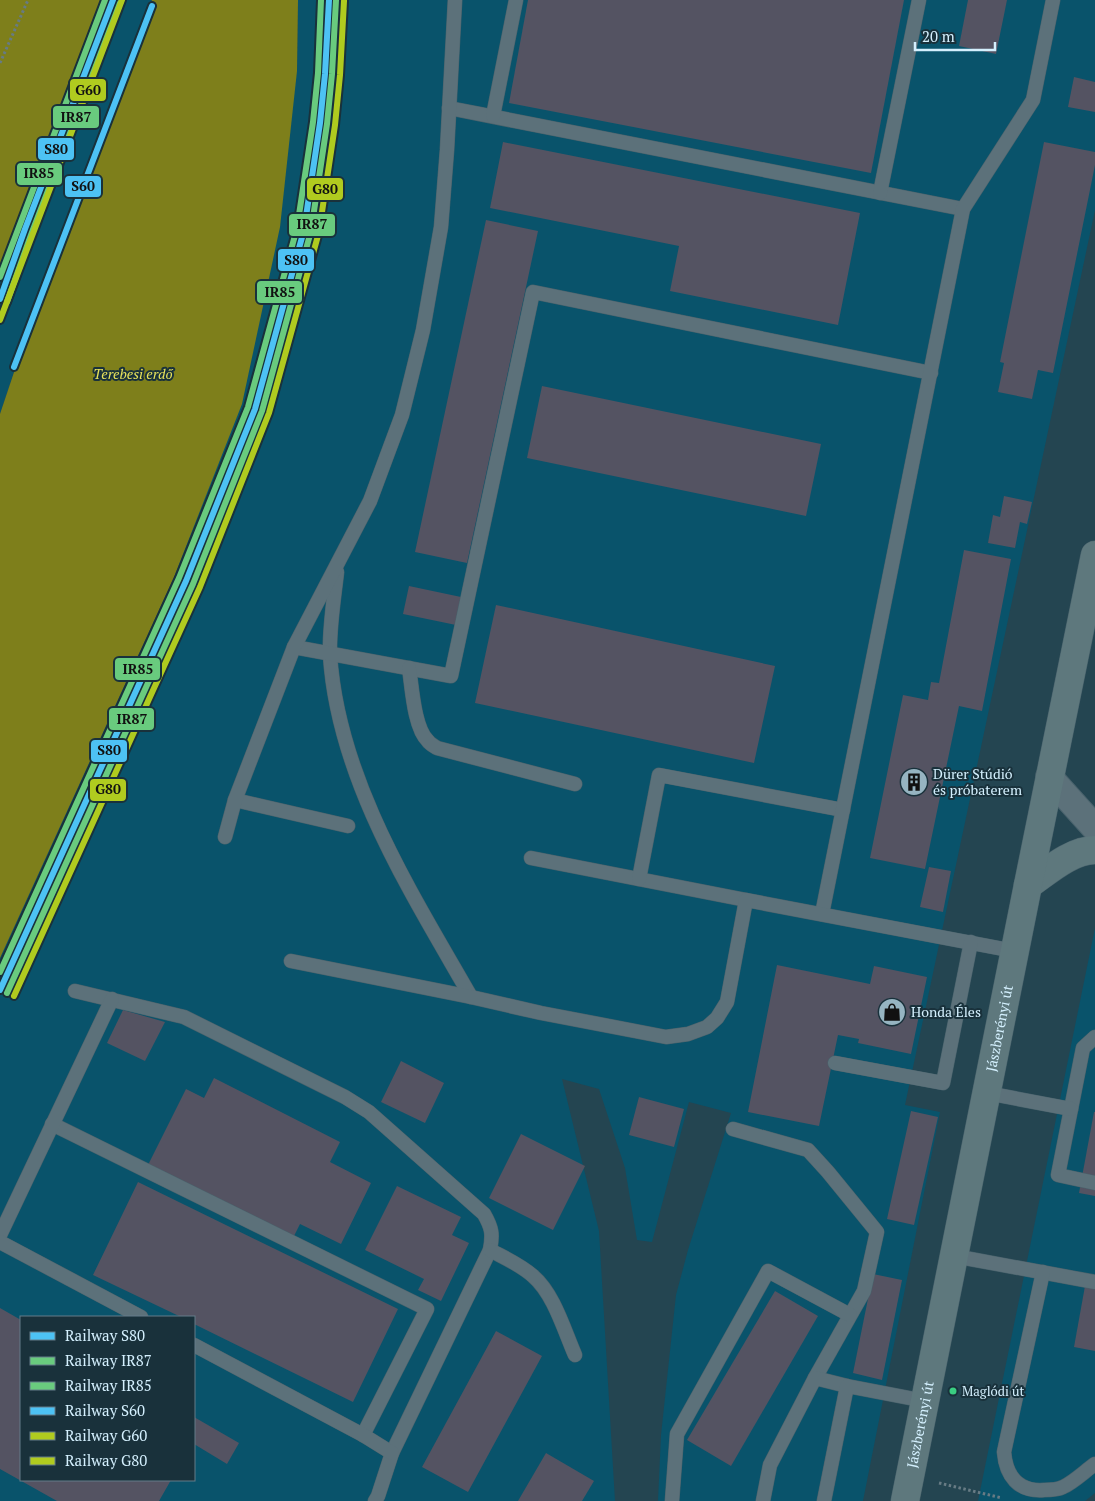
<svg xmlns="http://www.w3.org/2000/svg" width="1095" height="1501" viewBox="0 0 1095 1501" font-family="'PT Serif',serif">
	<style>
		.built { fill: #09536b; fill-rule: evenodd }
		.forest { fill: #7e7f1b }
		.building { fill: #545362 }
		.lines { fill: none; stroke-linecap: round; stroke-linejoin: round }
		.service-casing { stroke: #49626c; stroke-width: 15 }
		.minor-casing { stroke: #49626c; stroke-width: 28 }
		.primary-casing { stroke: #49626c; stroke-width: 29 }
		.path { stroke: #677b84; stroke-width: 3; stroke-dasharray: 2.5 2.5; stroke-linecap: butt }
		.service { stroke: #5c717a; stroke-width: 14 }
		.minor { stroke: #5c717a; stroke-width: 26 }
		.primary { stroke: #5e787d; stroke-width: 28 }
		.rail-1-casing { stroke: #19313b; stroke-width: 10 }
		.rail-2-casing { stroke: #19313b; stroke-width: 10 }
		.rail-3-casing { stroke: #19313b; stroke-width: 10 }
		.rail-4-casing { stroke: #19313b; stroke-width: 10 }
		.rail-5-casing { stroke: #19313b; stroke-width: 10 }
		.rail-6-casing { stroke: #19313b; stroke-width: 10 }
		.rail-1 { stroke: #4dc2f4; stroke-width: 6 }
		.rail-2 { stroke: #69cb7e; stroke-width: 6 }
		.rail-3 { stroke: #69cb7e; stroke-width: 6 }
		.rail-4 { stroke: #4dc2f4; stroke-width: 6 }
		.rail-5 { stroke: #b0cb1f; stroke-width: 6 }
		.rail-6 { stroke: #b0cb1f; stroke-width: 6 }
		.bus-dot { fill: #3ace82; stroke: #19313b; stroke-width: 2 }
		.labels { text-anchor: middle; stroke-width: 4; stroke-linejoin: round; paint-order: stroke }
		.bus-label { font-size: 13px; fill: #d4f0fe; stroke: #19313b; text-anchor: start }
		.park-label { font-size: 14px; font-style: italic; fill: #e8e35b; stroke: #19313b }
		.poi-label { font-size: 14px; fill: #d4f0fe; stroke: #19313b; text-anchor: start }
		.street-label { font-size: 14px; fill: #d4f0fe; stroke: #19313b }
		.line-badge { stroke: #19313b; stroke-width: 2 }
		.pale-badge-label { font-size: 14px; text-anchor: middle; font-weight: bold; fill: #111 }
	</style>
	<rect width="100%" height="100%" fill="#244551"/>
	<!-- built -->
	<g class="built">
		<polygon points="104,0 152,0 59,238 0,414 0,276 19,229"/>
		<path d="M298,0H1095V210L905,1105L940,1112L863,1501H658L661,1435L676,1295L688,1250L731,1113L689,1102L652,1242L637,1240L625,1168L599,1089L562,1079L599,1231L615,1501H0V958L174,577L297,71ZM21,1317H194V1480H21Z"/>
		<polygon points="1095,928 1095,1493 1085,1501 978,1501"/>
	</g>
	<!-- forest -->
	<g class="forest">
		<polygon points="0,0 104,0 19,229 0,276"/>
		<polygon points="152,0 298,0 297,71 280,227 242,404 174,577 0,958 0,414 59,238"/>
	</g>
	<!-- building -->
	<g class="building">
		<polygon points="528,0 904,0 871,173 509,103"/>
		<polygon points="968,0 1007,0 996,54 959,46"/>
		<polygon points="1074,77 1095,82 1095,112 1068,107"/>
		<polygon points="503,142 860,213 838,325 670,291 679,246 490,208"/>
		<polygon points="1044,142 1095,152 1095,165 1053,373 1038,370 1032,399 998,392 1004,363 1000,362"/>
		<polygon points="486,220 538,231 467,563 415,552"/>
		<polygon points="542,386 821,444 806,516 527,458"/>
		<polygon points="1004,496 1032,502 1027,524 1020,522 1015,548 988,543 993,515 1000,517"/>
		<polygon points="964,550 1011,559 982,711 959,706 925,869 870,858 903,695 928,700 931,682 939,683"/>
		<polygon points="409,586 461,597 456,625 403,614"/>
		<polygon points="496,605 775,666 754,763 475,703"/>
		<polygon points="929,867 951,871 943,912 920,907"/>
		<polygon points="777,965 870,984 874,966 927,977 911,1054 858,1043 859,1039 838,1035 819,1126 748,1112"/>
		<polygon points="123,1010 165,1022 145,1061 107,1043"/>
		<polygon points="401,1061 444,1083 425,1123 381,1102"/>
		<polygon points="214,1078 340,1142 330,1162 371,1183 341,1244 300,1224 292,1240 147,1167 186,1089 204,1098"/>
		<polygon points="639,1097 684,1109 674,1147 629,1135"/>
		<polygon points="911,1111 938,1117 914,1225 887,1219"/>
		<polygon points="1094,1112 1095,1112 1095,1196 1079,1193"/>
		<polygon points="521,1134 585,1166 553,1230 489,1198"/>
		<polygon points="138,1182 398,1309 353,1402 194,1324 194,1317 181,1317 93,1275"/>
		<polygon points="397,1186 461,1217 452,1235 469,1243 441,1301 418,1290 424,1279 365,1250"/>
		<polygon points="873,1274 902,1280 882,1380 853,1373"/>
		<polygon points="1085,1286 1095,1288 1095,1351 1074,1347"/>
		<polygon points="775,1291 818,1316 731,1466 687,1440"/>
		<polygon points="0,1308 21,1320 21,1480 171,1480 159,1501 57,1501 0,1469"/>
		<polygon points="496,1331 542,1356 468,1492 422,1467"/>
		<polygon points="194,1417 239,1443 227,1464 194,1444"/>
		<polygon points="546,1453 594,1481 582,1501 518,1501"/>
	</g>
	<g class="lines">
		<!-- service casing -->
		<g class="service-casing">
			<g id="service">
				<polyline points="449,108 963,209"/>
				<polyline points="493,116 516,0"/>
				<polyline points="880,193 919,0"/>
				<path d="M337,572C334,599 329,628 330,655C338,779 411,892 471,997"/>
				<polyline points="294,647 451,676 533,292 931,373"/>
				<path d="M409,668C412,687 414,728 428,741C430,744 434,746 437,748L575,784"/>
				<polyline points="235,800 348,826"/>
				<polyline points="225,837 235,800 294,647 370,501 402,415 423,330 441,227 447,150 455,0"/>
				<polyline points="531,858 746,900"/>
				<polyline points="639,879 659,775 843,810"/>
				<polyline points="822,914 963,209 1033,100 1053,0"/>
				<polyline points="291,961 471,997 541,1013 666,1037 688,1034 707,1027 717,1018 727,1002 746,900 1014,951"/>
				<path d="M75,991L184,1017L345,1097L369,1112L484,1214C492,1228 493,1234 490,1250L392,1453L378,1496L375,1501"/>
				<polyline points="1095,1037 1083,1048 1058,1175 1095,1183"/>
				<polyline points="835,1063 943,1083 971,942"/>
				<polyline points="987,1093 1071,1109"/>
				<polyline points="52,1124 427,1309 363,1435"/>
				<polyline points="733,1129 808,1150 828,1172 877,1232 864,1291 815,1378"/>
				<polyline points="0,1235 112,999"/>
				<polyline points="0,1242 141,1317"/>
				<path d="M490,1250C505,1258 521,1265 533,1276C554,1294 564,1330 575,1355"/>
				<polyline points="954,1256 1095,1282"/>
				<path d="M1043,1272L1004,1452C1006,1476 1018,1492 1044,1490C1050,1490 1057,1490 1063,1487C1074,1482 1085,1471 1095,1464"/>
				<polyline points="194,1345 363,1435 392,1453"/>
				<polyline points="672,1501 677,1434 768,1271 850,1315"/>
				<polyline points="763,1501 770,1465 815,1378 847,1386"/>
				<polyline points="824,1501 847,1386 925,1401"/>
			</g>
		</g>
		<!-- minor casing -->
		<g class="minor-casing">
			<polyline id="minor" points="1049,777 1095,828"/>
		</g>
		<!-- primary casing -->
		<g class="primary-casing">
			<g id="primary">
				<path d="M1028,885C1047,872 1071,850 1095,850"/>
				<path id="s1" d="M905,1501L1028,885L1095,555"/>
			</g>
		</g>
		<!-- path -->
		<g class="path">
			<polyline points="0,63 28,0"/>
			<polyline points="939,1483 1002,1498"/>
		</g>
		<!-- service -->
		<use href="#service" class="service"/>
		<!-- minor -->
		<use href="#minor" class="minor"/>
		<!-- primary -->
		<use href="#primary" class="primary"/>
		<!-- rail-1 casing -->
		<g class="rail-1-casing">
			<g id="rail-1">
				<polyline points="0,299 25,229 113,0"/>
				<polyline points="0,990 186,581 255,409 304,230 320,123 325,74 329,0"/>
			</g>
		</g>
		<!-- rail-2 casing -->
		<g class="rail-2-casing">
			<g id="rail-2">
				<polyline points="7,302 32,232 120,3"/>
				<polyline points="7,993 193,584 262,411 311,231 327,124 332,74 336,0"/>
			</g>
		</g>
		<!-- rail-3 casing -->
		<g class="rail-3-casing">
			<g id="rail-3">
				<polyline points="0,277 105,0"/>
				<polyline points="0,972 179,578 248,407 297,228 313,122 318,73 321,0"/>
			</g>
		</g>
		<!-- rail-4 casing -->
		<g class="rail-4-casing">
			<polyline id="rail-4" points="14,367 152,6"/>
		</g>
		<!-- rail-5 casing -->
		<g class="rail-5-casing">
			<polyline id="rail-5" points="0,320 122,0"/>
		</g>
		<!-- rail-6 casing -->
		<g class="rail-6-casing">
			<polyline id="rail-6" points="14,996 200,587 269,413 319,232 335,125 340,75 344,1"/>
		</g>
		<!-- rail-1 -->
		<use href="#rail-1" class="rail-1"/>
		<!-- rail-2 -->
		<use href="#rail-2" class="rail-2"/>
		<!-- rail-3 -->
		<use href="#rail-3" class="rail-3"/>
		<!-- rail-4 -->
		<use href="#rail-4" class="rail-4"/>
		<!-- rail-5 -->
		<use href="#rail-5" class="rail-5"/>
		<!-- rail-6 -->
		<use href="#rail-6" class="rail-6"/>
	</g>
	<!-- icons -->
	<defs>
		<g id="building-disc" transform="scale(1.4375)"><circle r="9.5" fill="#96b4c1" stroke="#19313b"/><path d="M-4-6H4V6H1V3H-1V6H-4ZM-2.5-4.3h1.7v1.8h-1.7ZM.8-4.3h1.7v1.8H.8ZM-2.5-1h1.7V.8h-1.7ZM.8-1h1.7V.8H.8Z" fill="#111"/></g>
		<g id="shop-disc" transform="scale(1.4375)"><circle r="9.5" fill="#96b4c1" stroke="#19313b"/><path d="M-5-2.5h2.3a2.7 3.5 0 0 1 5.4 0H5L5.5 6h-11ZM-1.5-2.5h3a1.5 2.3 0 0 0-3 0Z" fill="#111"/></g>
	</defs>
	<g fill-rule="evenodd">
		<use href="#building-disc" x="914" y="782"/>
		<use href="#shop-disc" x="892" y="1012"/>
	</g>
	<!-- markers -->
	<circle class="bus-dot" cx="953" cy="1391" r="4.5"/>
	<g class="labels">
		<!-- bus labels -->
		<g class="bus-label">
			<text x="962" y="1396">Maglódi út</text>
		</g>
		<!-- park labels -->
		<g class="park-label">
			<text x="133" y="379">Terebesi erdő</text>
		</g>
		<!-- poi labels -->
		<g class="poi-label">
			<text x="933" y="779">Dürer Stúdió<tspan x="933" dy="16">és próbaterem</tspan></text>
			<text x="911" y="1017">Honda Éles</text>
		</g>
		<!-- street labels -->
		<g class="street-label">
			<text dy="5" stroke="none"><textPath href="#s1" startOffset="482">Jászberényi út</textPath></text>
			<text dy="5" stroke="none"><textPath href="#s1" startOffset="78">Jászberényi út</textPath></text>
		</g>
	</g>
	<g class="line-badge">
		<rect x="69" y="78" width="38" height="24" rx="5" fill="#b0cb1f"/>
		<rect x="52" y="105" width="48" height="24" rx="5" fill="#69cb7e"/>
		<rect x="37" y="137" width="38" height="24" rx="5" fill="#4dc2f4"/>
		<rect x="16" y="162" width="47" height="24" rx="5" fill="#69cb7e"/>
		<rect x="64" y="175" width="38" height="23" rx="5" fill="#4dc2f4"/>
		<rect x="306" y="177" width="38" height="24" rx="5" fill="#b0cb1f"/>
		<rect x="288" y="213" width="48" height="24" rx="5" fill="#69cb7e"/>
		<rect x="277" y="248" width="38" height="24" rx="5" fill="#4dc2f4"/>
		<rect x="256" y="280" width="47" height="24" rx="5" fill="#69cb7e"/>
		<rect x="114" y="657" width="47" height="24" rx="5" fill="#69cb7e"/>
		<rect x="108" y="707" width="47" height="24" rx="5" fill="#69cb7e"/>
		<rect x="90" y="739" width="38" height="24" rx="5" fill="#4dc2f4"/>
		<rect x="89" y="778" width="38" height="24" rx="5" fill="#b0cb1f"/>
	</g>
	<g class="pale-badge-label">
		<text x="88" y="95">G60</text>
		<text x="76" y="122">IR87</text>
		<text x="56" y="154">S80</text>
		<text x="39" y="178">IR85</text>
		<text x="83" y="191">S60</text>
		<text x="325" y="194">G80</text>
		<text x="312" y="229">IR87</text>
		<text x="296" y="265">S80</text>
		<text x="280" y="297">IR85</text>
		<text x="138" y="674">IR85</text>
		<text x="132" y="724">IR87</text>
		<text x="109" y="755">S80</text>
		<text x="108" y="794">G80</text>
	</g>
	<!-- legend -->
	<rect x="20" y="1316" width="175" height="165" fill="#19313b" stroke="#647d89"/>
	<rect x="30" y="1332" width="25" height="8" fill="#4dc2f4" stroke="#647d89"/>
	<text x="65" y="1341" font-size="15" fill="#d4f0fe">Railway S80</text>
	<rect x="30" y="1357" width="25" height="8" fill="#69cb7e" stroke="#647d89"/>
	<text x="65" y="1366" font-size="15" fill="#d4f0fe">Railway IR87</text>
	<rect x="30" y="1382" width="25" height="8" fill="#69cb7e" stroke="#647d89"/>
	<text x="65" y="1391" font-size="15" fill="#d4f0fe">Railway IR85</text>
	<rect x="30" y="1407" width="25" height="8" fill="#4dc2f4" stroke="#647d89"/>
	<text x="65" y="1416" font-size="15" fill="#d4f0fe">Railway S60</text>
	<rect x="30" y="1432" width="25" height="8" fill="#b0cb1f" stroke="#647d89"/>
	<text x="65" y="1441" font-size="15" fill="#d4f0fe">Railway G60</text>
	<rect x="30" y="1457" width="25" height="8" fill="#b0cb1f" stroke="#647d89"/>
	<text x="65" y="1466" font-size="15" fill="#d4f0fe">Railway G80</text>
	<!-- scale -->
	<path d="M915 42v8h80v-8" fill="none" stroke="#d4f0fe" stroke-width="2.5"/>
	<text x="922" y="42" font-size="15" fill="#d4f0fe" stroke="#19313b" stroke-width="4" paint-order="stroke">20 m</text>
</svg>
